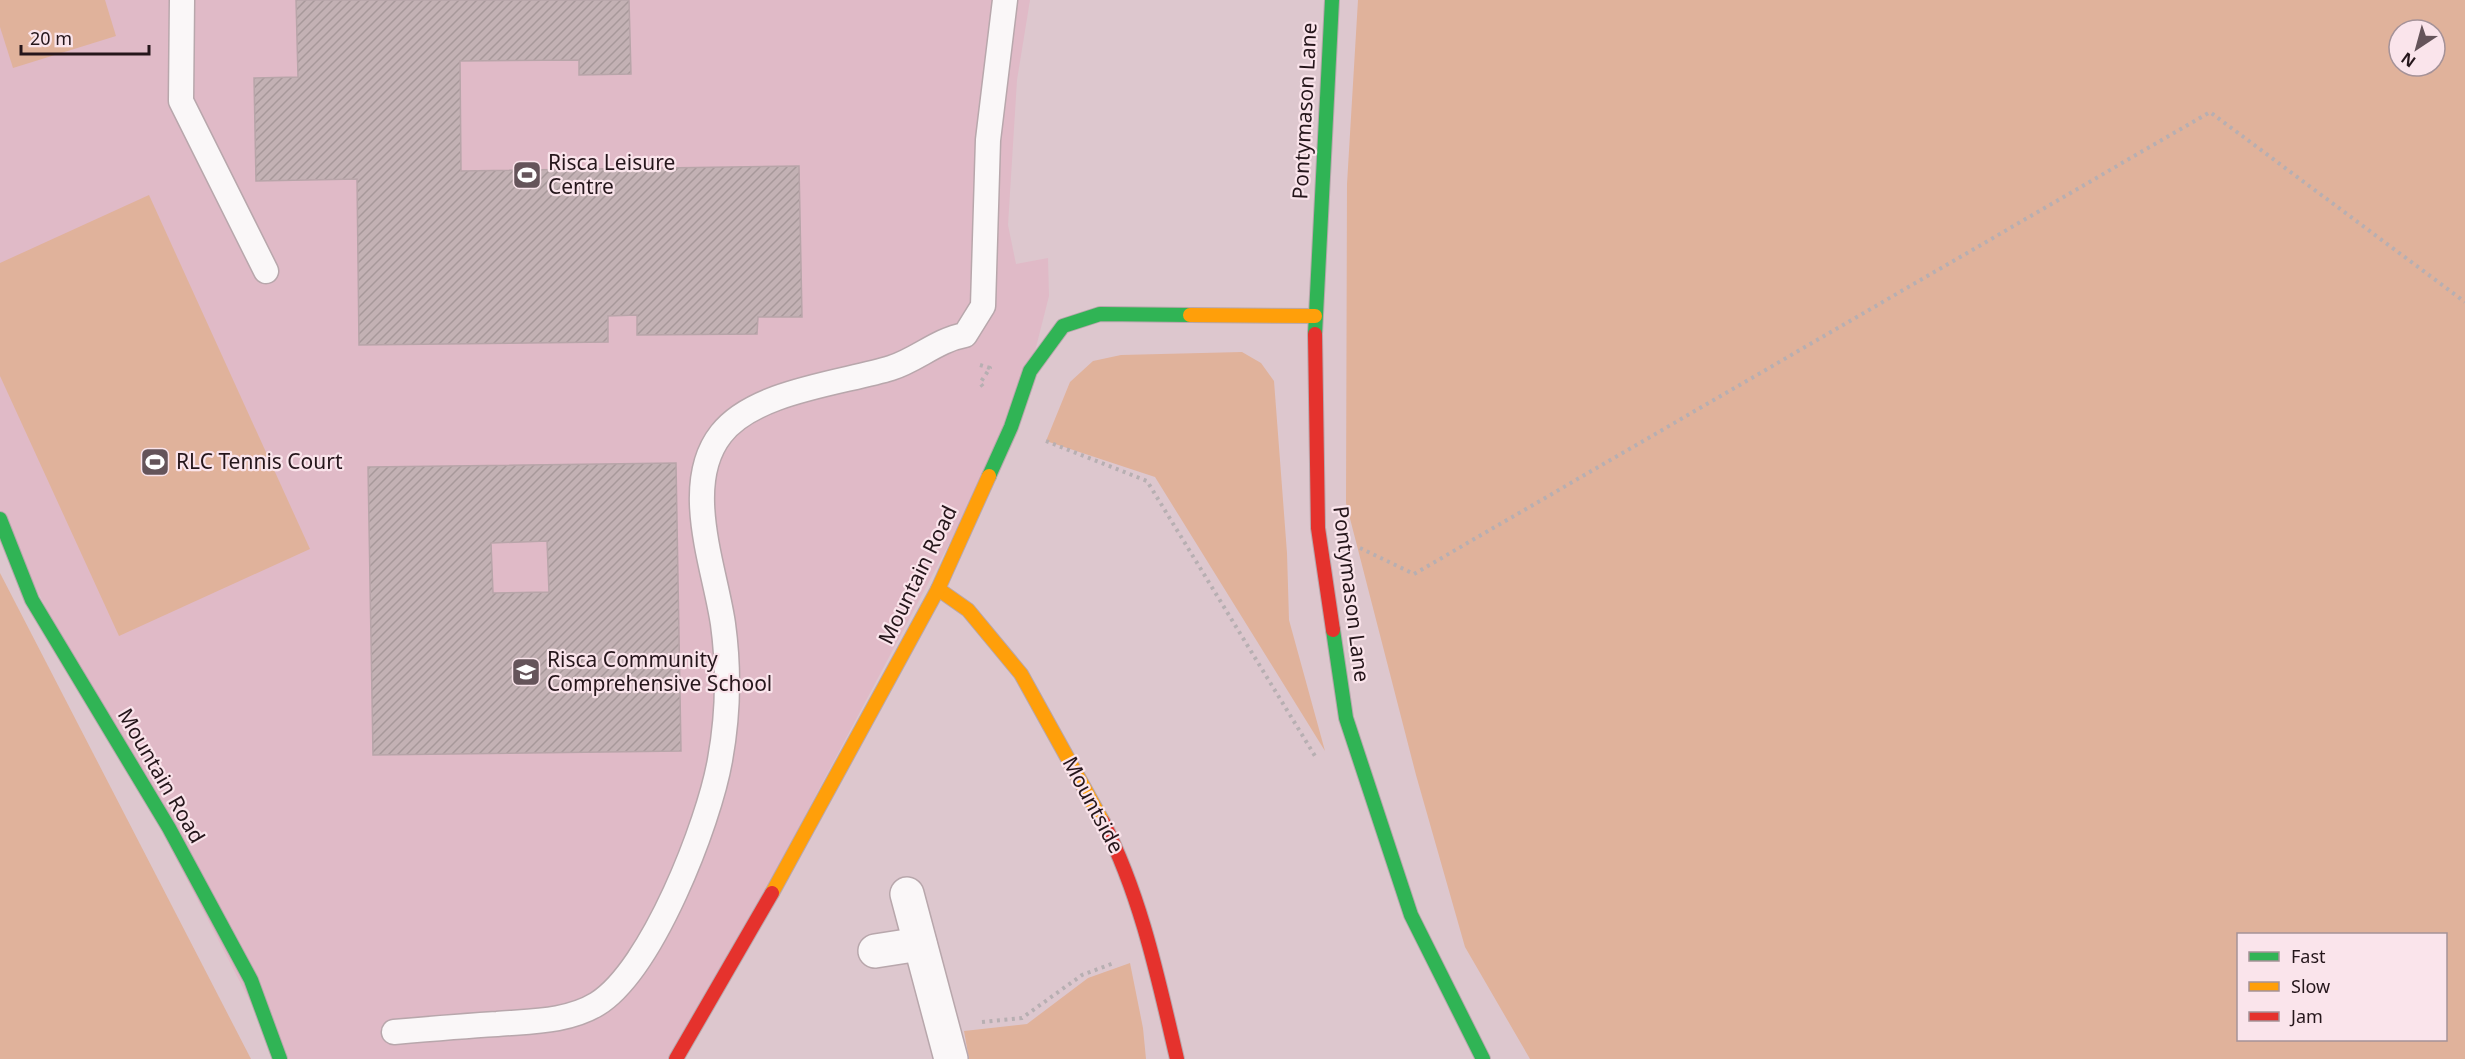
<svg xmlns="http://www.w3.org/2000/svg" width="2465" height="1059" viewBox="0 0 2465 1059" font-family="'Noto Sans',sans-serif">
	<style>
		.built { fill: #e0bac7 }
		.grass { fill: #e0b29b; fill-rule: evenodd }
		.building { fill: url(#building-hatch); stroke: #b8a5a9; stroke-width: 1.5; fill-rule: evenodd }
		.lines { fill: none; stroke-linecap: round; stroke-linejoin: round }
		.lane-casing { stroke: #b8a7ac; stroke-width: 27 }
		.street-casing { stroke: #b8a7ac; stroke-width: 36 }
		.fast-casing { stroke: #b8a7ac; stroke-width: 16 }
		.slow-casing { stroke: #b8a7ac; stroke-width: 16 }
		.jam-casing { stroke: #b8a7ac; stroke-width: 16 }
		.path { stroke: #b7afb2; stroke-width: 4; stroke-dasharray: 3 4.5; stroke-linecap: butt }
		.lane { stroke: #faf7f8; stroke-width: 24 }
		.street { stroke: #faf7f8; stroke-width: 33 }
		.fast { stroke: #30b455; stroke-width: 14 }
		.slow { stroke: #ff9f0a; stroke-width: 14 }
		.jam { stroke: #e5322d; stroke-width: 14 }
		.labels { text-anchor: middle; stroke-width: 4.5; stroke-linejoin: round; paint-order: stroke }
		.street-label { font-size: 21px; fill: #25161b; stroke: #fae4eb }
		.poi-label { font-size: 21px; fill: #25161b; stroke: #fae4eb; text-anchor: start }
	</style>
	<defs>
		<pattern id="building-hatch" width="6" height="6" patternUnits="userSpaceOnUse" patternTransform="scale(1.5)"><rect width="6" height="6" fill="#c3b1b4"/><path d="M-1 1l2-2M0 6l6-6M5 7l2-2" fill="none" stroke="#a7989a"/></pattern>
	</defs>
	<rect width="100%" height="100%" fill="#ddc7ce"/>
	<!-- built -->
	<polygon class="built" points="0,0 1030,0 1017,80 1008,225 1016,264 1048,258 1049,296 1030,371 1011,427 676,1059 280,1059 0,519"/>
	<!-- grass -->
	<g class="grass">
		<polygon points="0,0 105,0 116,36 13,68 0,27"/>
		<path d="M1358,0H2465V1059H1530L1465,947L1416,775L1346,503L1347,184ZM2399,30H2435V66H2399ZM2238,934H2446V1040H2238Z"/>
		<polygon points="149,195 310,549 119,636 0,376 0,263"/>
		<polygon points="1242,352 1261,363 1274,381 1287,553 1289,620 1325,751 1155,477 1046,441 1070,382 1093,361 1121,355"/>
		<polygon points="0,573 251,1059 0,1059"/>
		<polygon points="1130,963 1143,1028 1146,1059 969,1059 964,1031 1027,1024 1088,978"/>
	</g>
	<!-- building -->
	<g class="building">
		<polygon points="296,0 629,0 631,74 579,75 579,60 460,61 461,171 799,166 802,317 758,317 757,334 637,335 637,315 608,316 608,342 359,345 357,179 256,181 254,78 298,77"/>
		<path d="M676,463L681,751L373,755L368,467ZM547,541L549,592L493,593L491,543Z"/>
	</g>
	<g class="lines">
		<!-- lane casing -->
		<g class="lane-casing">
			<g id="lane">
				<polyline points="182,0 181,101 266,271"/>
				<path d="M394,1032C428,1029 463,1026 497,1024C531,1021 567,1022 597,1004C652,970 709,823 720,760C728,716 729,668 723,624C715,568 681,485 721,434C754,391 842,383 891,368C917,360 937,340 965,335L983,306L988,140L1005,0"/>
			</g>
		</g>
		<!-- street casing -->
		<g class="street-casing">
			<g id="street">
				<polyline points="907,894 951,1059"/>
				<polyline points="875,951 920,944"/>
			</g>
		</g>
		<!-- fast casing -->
		<g class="fast-casing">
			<g id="fast">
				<polyline points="1315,334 1332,0"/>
				<polyline points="989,476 1011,427 1030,371 1063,326 1100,314 1190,315"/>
				<polyline points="0,519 32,600 169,828 251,980 280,1059"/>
				<polyline points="1333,630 1346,718 1411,915 1483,1059"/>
			</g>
		</g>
		<!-- slow casing -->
		<g class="slow-casing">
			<g id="slow">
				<polyline points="1190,315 1315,316"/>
				<polyline points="938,589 968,610 1021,674 1103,822"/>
				<polyline points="772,893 938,589 989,476"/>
			</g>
		</g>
		<!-- jam casing -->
		<g class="jam-casing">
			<g id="jam">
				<polyline points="1315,334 1318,528 1333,630"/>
				<path d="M1103,822C1141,896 1158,978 1177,1059"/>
				<polyline points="676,1059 772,893"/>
			</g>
		</g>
		<!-- path -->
		<g class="path">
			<polyline points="980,365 990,368 980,383 984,388"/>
			<polyline points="1046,441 1147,481 1315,756"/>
			<polyline points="1360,548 1414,574 2210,112 2465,302"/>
			<polyline points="982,1022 1022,1018 1082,975 1114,963"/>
		</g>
		<!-- lane -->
		<use href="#lane" class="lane"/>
		<!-- street -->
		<use href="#street" class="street"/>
		<!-- fast -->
		<use href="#fast" class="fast"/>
		<!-- slow -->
		<use href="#slow" class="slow"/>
		<!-- jam -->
		<use href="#jam" class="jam"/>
	</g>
	<!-- icons -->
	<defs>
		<g id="stadium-square" transform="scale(1.5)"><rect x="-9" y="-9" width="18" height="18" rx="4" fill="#65545a" stroke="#fae4eb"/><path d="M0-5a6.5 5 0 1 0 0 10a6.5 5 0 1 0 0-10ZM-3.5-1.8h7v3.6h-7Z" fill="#fff"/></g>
		<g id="school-square" transform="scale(1.5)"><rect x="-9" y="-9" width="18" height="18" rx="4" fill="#65545a" stroke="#fae4eb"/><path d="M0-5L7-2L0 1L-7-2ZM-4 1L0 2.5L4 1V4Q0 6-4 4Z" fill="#fff"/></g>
	</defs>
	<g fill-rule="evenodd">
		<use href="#stadium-square" x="527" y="175"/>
		<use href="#stadium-square" x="155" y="462"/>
		<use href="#school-square" x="526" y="672"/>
	</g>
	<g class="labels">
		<!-- street labels -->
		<g class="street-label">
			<text transform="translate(1305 111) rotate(-87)" y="7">Pontymason Lane</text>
			<text transform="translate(918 575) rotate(-64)" y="7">Mountain Road</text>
			<text transform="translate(1351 594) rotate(83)" y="7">Pontymason Lane</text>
			<text transform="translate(161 776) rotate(60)" y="7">Mountain Road</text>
			<text transform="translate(1093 805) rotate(62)" y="7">Mountside</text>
		</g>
		<!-- poi labels -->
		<g class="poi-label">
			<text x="548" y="170">Risca Leisure<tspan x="548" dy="24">Centre</tspan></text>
			<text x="176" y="469">RLC Tennis Court</text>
			<text x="547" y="667">Risca Community<tspan x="547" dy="24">Comprehensive School</tspan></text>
		</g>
	</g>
	<!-- legend -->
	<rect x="2237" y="933" width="210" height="108" fill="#fae4eb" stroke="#a59298" stroke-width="1.5"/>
	<rect x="2249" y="952" width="30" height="9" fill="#30b455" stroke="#a59298" stroke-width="1.5"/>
	<text x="2291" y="963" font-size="18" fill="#25161b">Fast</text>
	<rect x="2249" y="982" width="30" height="9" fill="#ff9f0a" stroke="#a59298" stroke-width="1.5"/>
	<text x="2291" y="993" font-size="18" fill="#25161b">Slow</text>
	<rect x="2249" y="1012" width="30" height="9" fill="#e5322d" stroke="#a59298" stroke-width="1.5"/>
	<text x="2291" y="1023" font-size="18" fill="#25161b">Jam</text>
	<!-- north arrow -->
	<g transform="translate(2417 48) rotate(216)"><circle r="28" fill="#fae4eb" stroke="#a59298" stroke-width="1.5"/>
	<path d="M0-4.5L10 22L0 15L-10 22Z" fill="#65545a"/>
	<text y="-9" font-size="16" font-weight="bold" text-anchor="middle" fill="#25161b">N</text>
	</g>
	<!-- scale -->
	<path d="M21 45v9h128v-9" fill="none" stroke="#25161b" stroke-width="3"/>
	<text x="30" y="45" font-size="18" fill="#25161b" stroke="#fae4eb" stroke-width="4.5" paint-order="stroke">20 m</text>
</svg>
